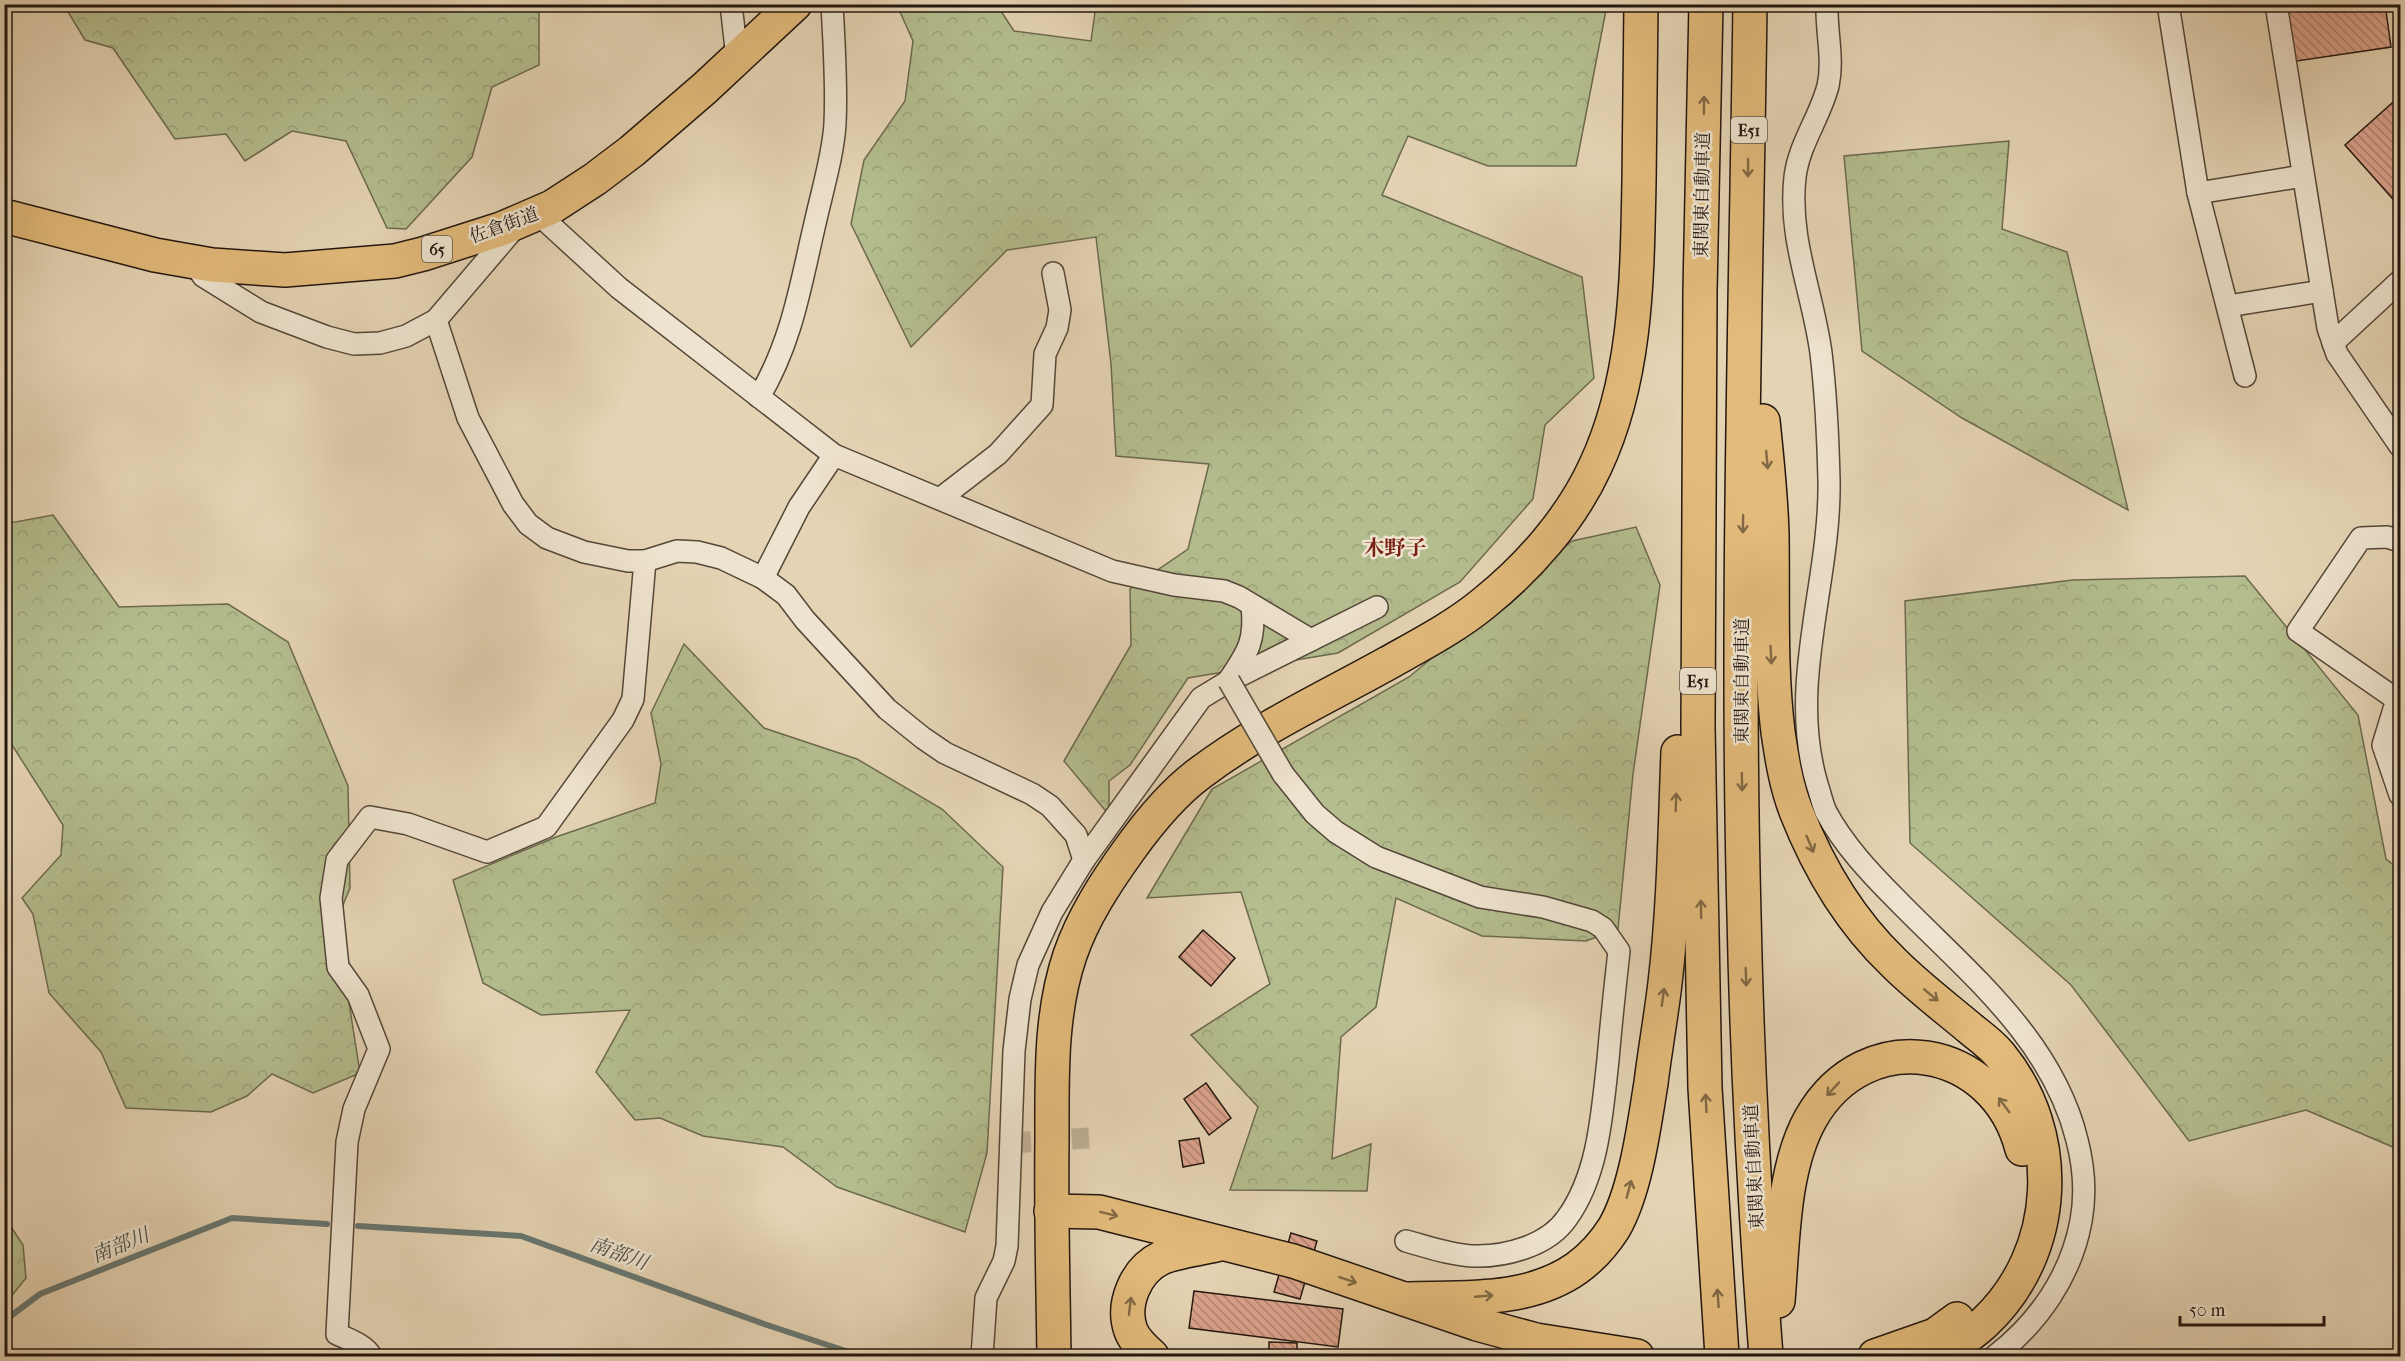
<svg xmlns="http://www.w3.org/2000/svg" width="2405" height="1361" viewBox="0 0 2405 1361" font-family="'IM FELL French Canon','Noto Serif JP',serif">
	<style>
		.forest { fill: url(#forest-crowns); stroke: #6c6a4e; stroke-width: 1.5 }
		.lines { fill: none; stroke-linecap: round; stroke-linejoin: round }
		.stream { stroke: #687771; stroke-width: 6 }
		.building { fill: url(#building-back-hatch); stroke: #23170f; stroke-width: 1.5 }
		.street-tunnel { stroke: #beae93; stroke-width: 21; stroke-dasharray: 21 10; stroke-linecap: butt }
		.street-casing { stroke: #544638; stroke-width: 24 }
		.primary-casing { stroke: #23170f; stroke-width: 36 }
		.highway-casing { stroke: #23170f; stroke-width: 36 }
		.street { stroke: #eee3ce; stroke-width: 21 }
		.primary { stroke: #e2ba7a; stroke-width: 33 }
		.highway { stroke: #e2ba7a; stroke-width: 33 }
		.street-bridge-casing { stroke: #544638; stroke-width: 24; stroke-linecap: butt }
		.street-bridge { stroke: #eee3ce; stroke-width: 21 }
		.oneway { stroke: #826844 }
		.labels { text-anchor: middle; stroke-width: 5; stroke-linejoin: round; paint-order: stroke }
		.shield { fill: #eee3ce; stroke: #605448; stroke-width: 1.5 }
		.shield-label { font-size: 16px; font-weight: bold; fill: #23170f }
		.street-label { font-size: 18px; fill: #23170f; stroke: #eee3ce }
		.water-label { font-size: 20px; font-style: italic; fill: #4b4f48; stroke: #eee3ce }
		.quarter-label { font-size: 21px; font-weight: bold; fill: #7a1f14; stroke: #eee3ce }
	</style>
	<defs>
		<pattern id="forest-crowns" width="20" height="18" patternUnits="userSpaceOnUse" patternTransform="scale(1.5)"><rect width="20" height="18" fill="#b4bd8e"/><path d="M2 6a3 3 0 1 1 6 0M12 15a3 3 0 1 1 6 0" fill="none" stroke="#9aa279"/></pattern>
		<pattern id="building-back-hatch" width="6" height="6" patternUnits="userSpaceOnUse" patternTransform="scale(1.5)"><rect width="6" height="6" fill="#dca38d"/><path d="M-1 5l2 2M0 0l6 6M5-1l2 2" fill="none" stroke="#b28472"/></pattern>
	</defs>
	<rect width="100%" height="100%" fill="#e5d4b4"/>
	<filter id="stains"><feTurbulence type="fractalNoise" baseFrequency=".00333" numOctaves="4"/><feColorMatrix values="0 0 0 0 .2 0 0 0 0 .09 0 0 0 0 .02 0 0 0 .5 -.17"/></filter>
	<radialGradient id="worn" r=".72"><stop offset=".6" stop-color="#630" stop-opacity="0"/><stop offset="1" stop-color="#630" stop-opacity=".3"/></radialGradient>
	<!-- forest -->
	<g class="forest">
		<polygon points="64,5 539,5 539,65 492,87 472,157 406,229 387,228 346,141 292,131 245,161 226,134 175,139 113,48 85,40"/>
		<polygon points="897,5 997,5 1014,31 1091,41 1096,5 1607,5 1576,166 1488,166 1408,136 1382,195 1582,277 1594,378 1545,425 1533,499 1460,582 1338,653 1188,678 1130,765 1109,781 1109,815 1064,761 1131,645 1130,589 1188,549 1209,464 1116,456 1111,364 1096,237 1007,250 911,347 851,224 864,160 905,101 913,41"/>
		<polygon points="2009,141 2002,229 2067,252 2128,510 1962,418 1862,351 1844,156"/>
		<polygon points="53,515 119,607 228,604 288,642 348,786 350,888 328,941 348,996 360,1073 313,1093 272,1074 247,1096 211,1112 126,1108 101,1052 49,993 33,914 22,898 61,855 63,825 5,734 4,524"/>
		<polygon points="1636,527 1660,585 1633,774 1618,929 1586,941 1482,936 1396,898 1376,1007 1341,1037 1332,1159 1371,1144 1367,1191 1230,1190 1258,1107 1191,1035 1270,984 1241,892 1147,898 1212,789 1409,677 1572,541"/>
		<polygon points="2245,576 2358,715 2386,859 2400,870 2400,1150 2306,1110 2189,1141 2071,985 1910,843 1905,601 2073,580"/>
		<polygon points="684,644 764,728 857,759 942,809 1003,867 987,1153 965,1232 837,1187 783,1147 703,1136 660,1118 635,1120 596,1072 630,1010 541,1015 483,983 453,880 556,837 655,803 661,764 651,713"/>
		<polygon points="4,1216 23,1245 26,1278 5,1304"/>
	</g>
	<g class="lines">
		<!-- stream -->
		<g class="stream">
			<polyline points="358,1226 521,1236 764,1324 861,1356"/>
			<polyline points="4,1321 40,1294 232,1218 327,1224"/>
		</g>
	</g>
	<!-- building -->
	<g class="building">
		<polygon points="2281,4 2385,4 2391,47 2290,62"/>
		<polygon points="2400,96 2400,207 2345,145"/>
		<polygon points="1203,930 1235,958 1211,986 1179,957"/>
		<polygon points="1206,1083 1231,1118 1209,1135 1184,1099"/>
		<polygon points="1199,1138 1204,1163 1183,1167 1179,1141"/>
		<polygon points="1291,1233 1317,1241 1300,1299 1274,1292"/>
		<polygon points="1194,1291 1343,1309 1338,1347 1189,1328"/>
		<polygon points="1269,1342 1297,1343 1297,1356 1269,1356"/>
	</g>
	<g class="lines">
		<!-- street-tunnel -->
		<polyline class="street-tunnel" points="1010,1143 1089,1138"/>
		<!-- street casing -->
		<g class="street-casing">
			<g id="street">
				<polyline points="731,4 737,58"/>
				<path d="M1827,4C1826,32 1834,59 1828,86C1820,117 1799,144 1795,177C1788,239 1813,293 1821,353C1826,395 1828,438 1829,480C1831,582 1787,683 1817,784C1820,793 1822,803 1826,812C1843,844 1870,873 1896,899C1966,971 2052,1038 2077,1140C2084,1167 2086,1194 2081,1221C2071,1276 2038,1323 1995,1356"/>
				<polyline points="2168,4 2198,193 2245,376"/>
				<polyline points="2276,4 2328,328 2337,354 2400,446"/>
				<polyline points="2198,193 2303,176"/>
				<polyline points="537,213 619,288 834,455 1112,571 1174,585 1224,591 1239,597 1311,640"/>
				<polyline points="194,262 203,276 261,312 327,337 354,344 380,343 406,336 436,320 517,225"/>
				<polyline points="2228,306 2322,291"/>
				<polyline points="436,320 468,418 513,504 528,524 547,538 584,552 628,561 645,561 677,551 697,552 721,558 763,578 786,595 805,620 887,709 923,738 945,753 1032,794 1050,806 1076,835 1084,860"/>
				<polyline points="2333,343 2400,281"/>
				<path d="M759,397C793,340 801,282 816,219C823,188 833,155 835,124C837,84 834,44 832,4"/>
				<polyline points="941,498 998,454 1042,405 1045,354 1057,328 1060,310 1053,273"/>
				<polyline points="763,578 799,507 834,455"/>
				<path d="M1229,680C1248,652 1256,640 1252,606"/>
				<polyline points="2400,701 2394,709 2383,745 2400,795"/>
				<polyline points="2400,702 2298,631 2361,538 2387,537 2400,541"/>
				<path d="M1283,774L1315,814L1336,832L1376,857L1480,897L1543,907L1592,921L1603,928L1619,951C1615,987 1611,1024 1608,1060C1602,1112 1599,1174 1567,1218C1548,1246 1505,1257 1473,1256C1450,1255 1428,1247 1406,1241"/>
				<path d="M371,1356C365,1345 348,1339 337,1334L347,1142L354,1109L379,1049L358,995L338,967L331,898L337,860L370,817L408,824L487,852L546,827L623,720L633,699L645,561"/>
				<polyline points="982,1356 986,1298 1004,1261 1007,1246 1014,1051 1020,999 1028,965 1052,912 1084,860 1201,698 1229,681 1377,607"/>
			</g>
		</g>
		<!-- primary casing -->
		<g class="primary-casing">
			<polyline id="primary" points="4,216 155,255 212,265 285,270 395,261 423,254 501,229 552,207 595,179 632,151 705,88 795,4"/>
		</g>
		<!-- highway casing -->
		<g class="highway-casing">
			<g id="highway">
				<polyline points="1706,4 1700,291 1698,727 1705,1088 1722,1356"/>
				<path d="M1750,4C1746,308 1736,612 1744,915C1747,1063 1755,1210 1766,1356"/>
				<path d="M1763,421C1767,459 1771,496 1772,534C1773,601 1770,666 1778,732C1782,759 1786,785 1796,811C1818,867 1850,921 1894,963C1918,987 1946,1008 1972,1030C1981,1037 1992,1045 2000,1055C2064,1133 2060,1252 1984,1323C1970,1336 1953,1346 1936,1356"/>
				<polyline points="1051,1211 1099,1212 1293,1261 1477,1324 1536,1340 1637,1356"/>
				<path d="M1405,1299C1462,1297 1528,1303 1577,1268C1591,1258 1605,1242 1614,1228C1636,1190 1644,1126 1651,1083C1655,1050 1661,1017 1665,983C1674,907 1675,829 1678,752"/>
				<path d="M1778,1301C1783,1244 1782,1169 1811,1118C1866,1022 1995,1044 2022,1149"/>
				<path d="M1054,1356C1053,1284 1051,1211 1052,1139C1052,1077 1050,1014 1070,955C1083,917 1106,882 1129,850C1149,822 1173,793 1200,773C1258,729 1325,698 1388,663C1420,645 1455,627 1484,603C1529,567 1571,519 1595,467C1637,378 1637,278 1639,182C1640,123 1640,64 1641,4"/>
				<path d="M1152,1356C1144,1349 1135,1341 1131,1331C1121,1304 1136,1270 1161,1258C1178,1251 1199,1249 1216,1245"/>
				<polyline points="1875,1356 1935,1335 1957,1319"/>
			</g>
		</g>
		<!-- street -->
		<use href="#street" class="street"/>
		<!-- primary -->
		<use href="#primary" class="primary"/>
		<!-- highway -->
		<use href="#highway" class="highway"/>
		<!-- street-bridge casing -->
		<g class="street-bridge-casing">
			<polyline id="street-bridge" points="1229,681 1283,774"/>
		</g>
		<!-- street-bridge -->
		<use href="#street-bridge" class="street-bridge"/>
	</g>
	<!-- one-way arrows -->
	<defs><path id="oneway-shaft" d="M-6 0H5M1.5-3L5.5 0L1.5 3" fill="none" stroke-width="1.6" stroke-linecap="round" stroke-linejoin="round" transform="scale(1.5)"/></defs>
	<g class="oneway">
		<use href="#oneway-shaft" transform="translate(1704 105) rotate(-89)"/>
		<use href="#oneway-shaft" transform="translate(1748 168) rotate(91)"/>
		<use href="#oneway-shaft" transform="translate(1767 460) rotate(85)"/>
		<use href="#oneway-shaft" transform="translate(1743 524) rotate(91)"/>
		<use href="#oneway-shaft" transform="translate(1771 655) rotate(87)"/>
		<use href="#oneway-shaft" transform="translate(1742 782) rotate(89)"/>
		<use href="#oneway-shaft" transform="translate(1676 802) rotate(-88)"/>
		<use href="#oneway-shaft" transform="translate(1810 844) rotate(67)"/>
		<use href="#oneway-shaft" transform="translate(1701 909) rotate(-91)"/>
		<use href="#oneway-shaft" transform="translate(1746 977) rotate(88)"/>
		<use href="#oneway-shaft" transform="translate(1931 995) rotate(40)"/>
		<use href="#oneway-shaft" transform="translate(1663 997) rotate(-82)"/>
		<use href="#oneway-shaft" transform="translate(1833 1089) rotate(133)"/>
		<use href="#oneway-shaft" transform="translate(1706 1103) rotate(-93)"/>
		<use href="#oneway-shaft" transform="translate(2004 1105) rotate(-126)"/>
		<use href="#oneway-shaft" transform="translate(1629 1189) rotate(-75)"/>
		<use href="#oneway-shaft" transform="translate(1109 1214) rotate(14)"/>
		<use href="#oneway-shaft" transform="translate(1348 1280) rotate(19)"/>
		<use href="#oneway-shaft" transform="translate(1484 1296) rotate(-5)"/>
		<use href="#oneway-shaft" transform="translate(1718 1298) rotate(-94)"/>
		<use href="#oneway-shaft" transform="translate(1130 1306) rotate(-83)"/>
	</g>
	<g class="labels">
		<!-- shield labels -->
		<g class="shield">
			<rect x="1731" y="117" width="36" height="26" rx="4.5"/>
			<rect x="422" y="236" width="30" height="26" rx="4.5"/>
			<rect x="1680" y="668" width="36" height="26" rx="4.5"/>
		</g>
		<g class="shield-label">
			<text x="1749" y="136">E51</text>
			<text x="437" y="255">65</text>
			<text x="1698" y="687">E51</text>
		</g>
		<!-- street labels -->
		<g class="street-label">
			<text transform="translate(1702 195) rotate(-89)" y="6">東関東自動車道</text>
			<text transform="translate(504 225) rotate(-20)" y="6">佐倉街道</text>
			<text transform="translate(1742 681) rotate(-90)" y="6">東関東自動車道</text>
			<text transform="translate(1754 1167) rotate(-93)" y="6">東関東自動車道</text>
		</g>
		<!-- water labels -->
		<g class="water-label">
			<text transform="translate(120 1245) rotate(-22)" y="7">南部川</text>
			<text transform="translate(619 1253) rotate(20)" y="7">南部川</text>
		</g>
		<!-- quarter labels -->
		<g class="quarter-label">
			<text x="1395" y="555">木野子</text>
		</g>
	</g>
	<!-- margin -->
	<rect width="2405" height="1361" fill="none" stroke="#e5d4b4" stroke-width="24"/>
	<rect x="6" y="6" width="2393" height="1349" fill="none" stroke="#23170f" stroke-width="3"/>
	<rect x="12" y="12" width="2381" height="1337" fill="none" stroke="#23170f" stroke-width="1.5"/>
	<!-- scale -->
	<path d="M2180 1316v9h144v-9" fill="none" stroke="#23170f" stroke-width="3"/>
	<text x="2189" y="1316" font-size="18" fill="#23170f" stroke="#eee3ce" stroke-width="4.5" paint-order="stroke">50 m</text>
	<rect width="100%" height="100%" filter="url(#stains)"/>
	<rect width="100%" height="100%" fill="url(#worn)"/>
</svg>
